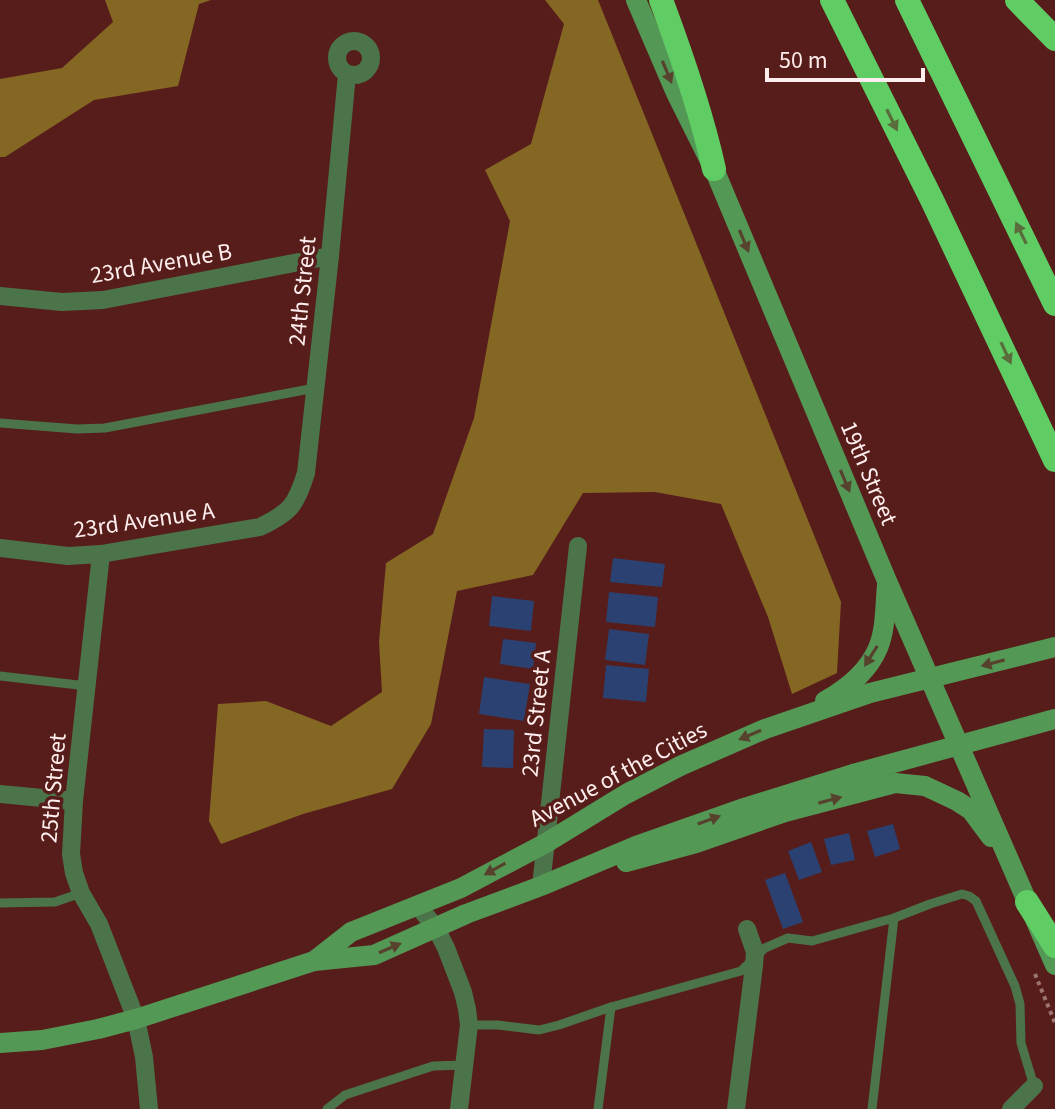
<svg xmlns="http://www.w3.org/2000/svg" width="1055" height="1109" viewBox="0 0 1055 1109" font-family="'Source Sans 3',sans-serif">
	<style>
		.forest { fill: #846723 }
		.building { fill: #2b4171 }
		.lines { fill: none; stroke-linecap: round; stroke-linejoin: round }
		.path { stroke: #9c7472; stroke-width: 4; stroke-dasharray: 4 4; stroke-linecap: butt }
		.lane { stroke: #4b744b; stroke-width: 9 }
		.street { stroke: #4b744b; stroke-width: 18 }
		.secondary { stroke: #549856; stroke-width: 20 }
		.highway { stroke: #5fcc64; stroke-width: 24 }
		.oneway { fill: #56422d }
		.oneway2 { fill: #5b6c3c }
		.labels { text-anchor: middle; stroke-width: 7; stroke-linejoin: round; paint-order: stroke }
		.street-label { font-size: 24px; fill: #feeeed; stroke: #571d1b }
	</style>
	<rect width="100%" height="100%" fill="#571d1b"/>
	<!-- forest -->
	<g class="forest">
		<polygon points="105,0 211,0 199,4 178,86 94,100 5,157 0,157 0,79 62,68 113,22"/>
		<polygon points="545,0 598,0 841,602 837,673 792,694 768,617 721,504 655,492 583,493 533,575 457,591 431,724 392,789 303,814 221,844 209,821 218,704 266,701 331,726 382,692 379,642 386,563 433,534 474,418 510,221 485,170 531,144 564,24"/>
	</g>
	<!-- building -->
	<g class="building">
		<polygon points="613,558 665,564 662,587 610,582"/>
		<polygon points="609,592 658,597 655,627 606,622"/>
		<polygon points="492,596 534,601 531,631 489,626"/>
		<polygon points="609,629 649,634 645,665 605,660"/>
		<polygon points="503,639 536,643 533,669 500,664"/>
		<polygon points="606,665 649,669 646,702 603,698"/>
		<polygon points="484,677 530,684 524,721 479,714"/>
		<polygon points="484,729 514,730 513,768 482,767"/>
		<polygon points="893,824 900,849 875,857 867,831"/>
		<polygon points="849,833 855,860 831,865 824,839"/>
		<polygon points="811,842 822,872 799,880 788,851"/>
		<polygon points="785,873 803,922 783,929 765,880"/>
	</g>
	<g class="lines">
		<!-- path -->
		<polyline class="path" points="1035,974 1055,1023"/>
		<!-- lane -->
		<g class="lane">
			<polyline points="0,423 77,429 105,428 315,388"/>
			<polyline points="0,676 87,686"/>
			<polyline points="0,903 55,902 81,893"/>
			<polyline points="469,1025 498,1025 539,1030 559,1025 611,1007 741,971 765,948 788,938 812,941 894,918 930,904 962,894 969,896 976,901 1015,986 1020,1004 1021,1043 1034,1086"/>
			<polyline points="327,1109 345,1095 433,1066 463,1065"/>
			<polyline points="598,1109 611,1007"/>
			<polyline points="872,1109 894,918"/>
		</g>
		<!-- street -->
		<g class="street">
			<circle cx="354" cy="58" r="17"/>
			<polyline points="0,296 62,302 103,300 330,256"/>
			<path d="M0,548L68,556L101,554L260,527C291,512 296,505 306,473L330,256L347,74"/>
			<polyline points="101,554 74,801 71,854 74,873 81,893 99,924 136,1019 144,1057 149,1109"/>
			<polyline points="0,794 74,801"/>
			<polyline points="541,886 578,546"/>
			<polyline points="418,906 436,928 446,948 463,992 467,1009 469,1025 459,1109"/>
			<polyline points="736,1109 754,966 755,952 747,929"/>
			<polyline points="1011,1109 1034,1086"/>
		</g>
		<!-- secondary -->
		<g class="secondary">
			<polyline points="636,0 676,93 714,169 887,581 1055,965"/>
			<path d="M825,701C846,689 868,672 878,648C886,629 885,605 887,585"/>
			<polyline points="626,862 696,843 785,812 895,783 925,786 957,801 971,810 991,837"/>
			<polyline points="314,961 351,932 461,888 546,843 626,794 680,766 765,729 870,693 1055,647"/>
			<polyline points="0,1043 42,1040 98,1029 136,1019 314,961 374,955 466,914 541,886 636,846 744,808 853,774 1055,719"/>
		</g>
		<!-- highway -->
		<g class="highway">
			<path d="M661,0C682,56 701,111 714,169"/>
			<polyline points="832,0 932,200 1055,460"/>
			<polyline points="907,0 1055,304"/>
			<polyline points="1017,0 1055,39"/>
			<polyline points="1027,902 1055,946"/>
		</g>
	</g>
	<!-- one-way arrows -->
	<defs><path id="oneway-solid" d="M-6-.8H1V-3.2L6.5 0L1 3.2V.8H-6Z" transform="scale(2)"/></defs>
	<g class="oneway">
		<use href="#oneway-solid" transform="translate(667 72) rotate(67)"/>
		<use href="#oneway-solid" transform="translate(744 241) rotate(67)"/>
		<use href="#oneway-solid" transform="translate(845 481) rotate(67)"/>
		<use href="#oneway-solid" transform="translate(871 656) rotate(122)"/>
		<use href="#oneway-solid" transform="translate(993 663) rotate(165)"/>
		<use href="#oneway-solid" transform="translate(750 735) rotate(157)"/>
		<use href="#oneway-solid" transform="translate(830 800) rotate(-15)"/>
		<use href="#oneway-solid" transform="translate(709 820) rotate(-20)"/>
		<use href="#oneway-solid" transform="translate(495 869) rotate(151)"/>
		<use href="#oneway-solid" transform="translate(390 948) rotate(-23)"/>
	</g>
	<g class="oneway2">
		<use href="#oneway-solid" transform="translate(892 120) rotate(64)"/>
		<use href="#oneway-solid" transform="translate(1021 233) rotate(-116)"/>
		<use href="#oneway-solid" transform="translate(1006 353) rotate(65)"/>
	</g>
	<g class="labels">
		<!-- street labels -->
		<g class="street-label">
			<text transform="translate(161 263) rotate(-10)" y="8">23rd Avenue B</text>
			<text transform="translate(302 291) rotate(-84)" y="8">24th Street</text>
			<text transform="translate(869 473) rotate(67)" y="8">19th Street</text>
			<text transform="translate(144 520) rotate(-8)" y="8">23rd Avenue A</text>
			<text transform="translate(536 713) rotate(-84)" y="8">23rd Street A</text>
			<text transform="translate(618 774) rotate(-28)" y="8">Avenue of the Cities</text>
			<text transform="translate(53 788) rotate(-85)" y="8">25th Street</text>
		</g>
	</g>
	<!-- scale -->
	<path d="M767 68v12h156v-12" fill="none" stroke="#feeeed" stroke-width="4"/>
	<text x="779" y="68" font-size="24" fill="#feeeed" stroke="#571d1b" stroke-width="6" paint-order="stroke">50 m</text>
</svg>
